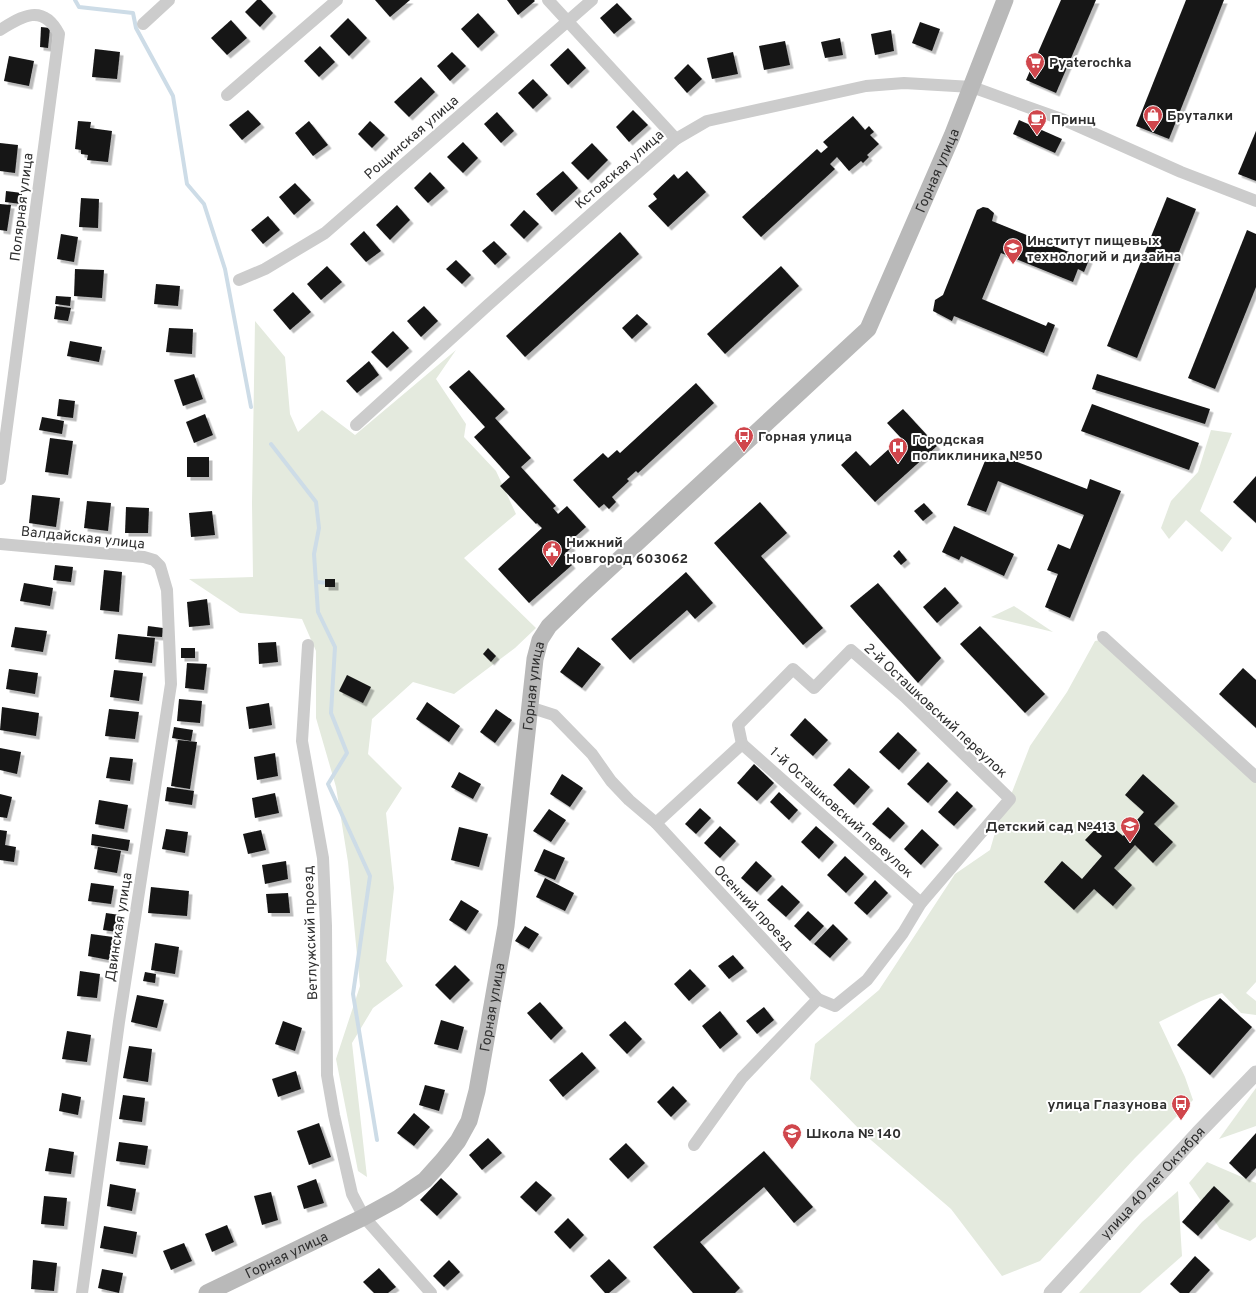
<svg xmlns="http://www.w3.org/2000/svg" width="1256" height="1293" viewBox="0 0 1256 1293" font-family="Overpass,sans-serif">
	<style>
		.green { fill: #e4eade }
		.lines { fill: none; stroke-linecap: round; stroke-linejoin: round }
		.stream { stroke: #cddce7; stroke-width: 4 }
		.building { fill: #161616; filter: url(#shadow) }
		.minor { stroke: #ccc; stroke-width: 12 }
		.tertiary { stroke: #ccc; stroke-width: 15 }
		.secondary { stroke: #b9b9b9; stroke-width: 17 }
		.labels { text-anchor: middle; stroke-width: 4; stroke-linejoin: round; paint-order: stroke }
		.poi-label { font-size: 14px; font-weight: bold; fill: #2f2f2f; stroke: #fff; text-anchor: start }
		.street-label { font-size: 14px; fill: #2f2f2f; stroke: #fff }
	</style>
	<defs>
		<filter id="shadow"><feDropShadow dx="3.5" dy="3.5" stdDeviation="0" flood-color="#0004"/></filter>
	</defs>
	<rect width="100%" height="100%" fill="#fff"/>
	<!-- green -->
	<g class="green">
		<polygon points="255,321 285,357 290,414 298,432 322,410 355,435 456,350 436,379 466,424 464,437 496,471 516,514 464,558 536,628 515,648 454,694 413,682 372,719 368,754 402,788 386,813 394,888 386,961 403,986 373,1008 352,1043 367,1177 358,1171 336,1059 360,986 348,862 336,787 316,718 316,651 302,619 240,613 189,579 253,577 252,503"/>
		<polygon points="1211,430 1232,433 1200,511 1232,538 1222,552 1186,520 1169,539 1161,528 1171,501 1198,472"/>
		<polygon points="1014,606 1053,632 991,617"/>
		<polygon points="1110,638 1256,770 1256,982 1246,993 1256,1001 1256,1015 1241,1013 1222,993 1201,1001 1159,1022 1185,1077 1193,1100 1135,1158 1040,1261 1002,1276 951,1209 864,1134 810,1079 815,1044 879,990 955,874 990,850 997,826 1005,810 1030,746 1067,692 1095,641"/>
		<polygon points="1256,1088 1256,1126 1219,1139"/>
		<polygon points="1207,1162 1256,1183 1256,1237 1250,1241 1220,1229 1189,1183"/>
		<polygon points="1178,1191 1182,1256 1140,1293 1079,1293 1142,1222"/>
	</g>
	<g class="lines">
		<!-- stream -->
		<g class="stream">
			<polyline points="75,0 79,7 133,13 136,28 173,96 187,184 204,204 225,269 251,407"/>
			<polyline points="271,444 316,502 319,528 314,554 318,612 335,647 331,713 347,753 328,784 370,876 353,994 377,1140"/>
			<polyline points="316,582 330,583"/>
		</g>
	</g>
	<!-- building -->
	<g class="building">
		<polygon points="257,0 261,0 273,13 260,27 245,12"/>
		<polygon points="375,0 410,0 390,17"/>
		<polygon points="507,0 534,0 535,1 518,15"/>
		<polygon points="1061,0 1096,0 1056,93 1026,80"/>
		<polygon points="1186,0 1224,0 1169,139 1136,126"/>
		<polygon points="617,3 632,19 614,34 600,18"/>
		<polygon points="478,13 495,32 478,48 461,29"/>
		<polygon points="348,18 367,38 349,56 330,36"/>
		<polygon points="231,20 247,38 227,55 211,38"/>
		<polygon points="920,22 940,29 932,51 912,43"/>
		<polygon points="41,27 50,28 48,48 40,47"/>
		<polygon points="891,30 894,51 875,55 871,34"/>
		<polygon points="840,38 843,55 825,58 821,42"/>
		<polygon points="785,41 790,65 764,70 759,46"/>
		<polygon points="320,46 335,62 319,77 304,61"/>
		<polygon points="568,48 586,68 568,85 550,65"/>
		<polygon points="95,49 120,52 117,79 92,77"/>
		<polygon points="452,52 466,66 450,81 437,66"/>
		<polygon points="733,52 738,74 712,79 707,58"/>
		<polygon points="9,56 34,61 29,86 4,81"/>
		<polygon points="688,64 702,79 687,93 674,78"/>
		<polygon points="421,77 435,92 409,117 394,102"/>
		<polygon points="533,79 548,95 533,109 518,93"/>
		<polygon points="248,110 261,124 242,140 229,125"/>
		<polygon points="633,110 648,125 629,142 616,127"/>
		<polygon points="497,112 514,131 501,143 484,124"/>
		<polygon points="853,116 865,130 869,126 874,132 870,135 879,144 867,155 869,157 863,163 861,161 849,171 837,157 830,164 835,169 761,237 742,217 817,149 821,153 828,147 823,142"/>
		<polygon points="1019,120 1062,139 1055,153 1013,134"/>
		<polygon points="78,121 91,122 90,128 112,131 108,162 87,160 88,155 81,154 81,150 75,149"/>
		<polygon points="309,121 328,145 313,156 295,133"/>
		<polygon points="370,121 385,135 372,148 358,134"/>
		<polygon points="1256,131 1256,181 1238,174"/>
		<polygon points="463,142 478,158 463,173 447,157"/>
		<polygon points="0,143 18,145 15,173 0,171"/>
		<polygon points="592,143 608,160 588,180 571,163"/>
		<polygon points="563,171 578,188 552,212 536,194"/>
		<polygon points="687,171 706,192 668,227 648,206 657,199 653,194 674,174 678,179"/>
		<polygon points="430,172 445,188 428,203 414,188"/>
		<polygon points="295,183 311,200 294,215 279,197"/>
		<polygon points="6,191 22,193 21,204 5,202"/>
		<polygon points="1167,197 1196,209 1137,358 1107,346"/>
		<polygon points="81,198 99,199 98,228 79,227"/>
		<polygon points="0,204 11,205 7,231 0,230"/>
		<polygon points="397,205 410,220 390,240 376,225"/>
		<polygon points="983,207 988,208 994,213 992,221 1089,260 1084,272 1078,269 1073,282 1001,253 982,299 1046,326 1048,322 1055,325 1044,353 954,316 952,321 933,311 935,300 943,295 977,210"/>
		<polygon points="524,210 539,224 524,239 510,225"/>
		<polygon points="268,216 280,230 263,244 251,230"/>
		<polygon points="1247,230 1256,234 1256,287 1215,389 1188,378"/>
		<polygon points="364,231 381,251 366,262 350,244"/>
		<polygon points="620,232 639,254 525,357 506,336"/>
		<polygon points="61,234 78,237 74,262 57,259"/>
		<polygon points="494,241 507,254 495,265 482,251"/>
		<polygon points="456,260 471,275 462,284 446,269"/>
		<polygon points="327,266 342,282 321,300 307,284"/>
		<polygon points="781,266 799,286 725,354 707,334"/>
		<polygon points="75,269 104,270 102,298 74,296"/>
		<polygon points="156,284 180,286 178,306 154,304"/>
		<polygon points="293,292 311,312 290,330 273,310"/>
		<polygon points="56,296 71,297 70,306 55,304"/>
		<polygon points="56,306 71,308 68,321 54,319"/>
		<polygon points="424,306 438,321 421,337 407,321"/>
		<polygon points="637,314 648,324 632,339 622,328"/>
		<polygon points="169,328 193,329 192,354 166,352"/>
		<polygon points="393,331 409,348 387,368 371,352"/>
		<polygon points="70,341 102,347 99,362 67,356"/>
		<polygon points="369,361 379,375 357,393 346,381"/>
		<polygon points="469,370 505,409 495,418 531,458 521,467 556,506 553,508 558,514 567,506 586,527 568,543 572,547 564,555 572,565 529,603 498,569 542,528 537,523 536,524 500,486 510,477 474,437 485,427 449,387"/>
		<polygon points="194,374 203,399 183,406 174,380"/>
		<polygon points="1097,374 1210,409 1205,424 1092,389"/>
		<polygon points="696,383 714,403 638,473 636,471 627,479 629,481 612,497 616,502 609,509 604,504 599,508 573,480 603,453 608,458 617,450 620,453"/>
		<polygon points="59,399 75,401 73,418 57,416"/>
		<polygon points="1092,404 1199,443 1189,470 1081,431"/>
		<polygon points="903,409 937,446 875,502 841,465 856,451 870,466 901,438 887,423"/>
		<polygon points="205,414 213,435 194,443 186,422"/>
		<polygon points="42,417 64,421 62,434 39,430"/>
		<polygon points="50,438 73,441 68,475 45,472"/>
		<polygon points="989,451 1087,489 1090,479 1121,491 1070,618 1045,607 1058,574 1047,570 1058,544 1070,549 1084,515 998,481 986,512 967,505"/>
		<rect x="187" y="457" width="22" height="20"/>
		<polygon points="1256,476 1256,523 1233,502"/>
		<polygon points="32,495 60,498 56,527 29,523"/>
		<polygon points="87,501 111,503 108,531 84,528"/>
		<polygon points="760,502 787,533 761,556 823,628 803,645 714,543"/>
		<polygon points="924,503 933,513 923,521 914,511"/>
		<polygon points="126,507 149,508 148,533 125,533"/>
		<polygon points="212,511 215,535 191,537 189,513"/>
		<polygon points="954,526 1014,554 1004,576 961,556 959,560 942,552"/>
		<polygon points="899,550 907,560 901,565 893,556"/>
		<polygon points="55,565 73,567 71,582 53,580"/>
		<polygon points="104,570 122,572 119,612 100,610"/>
		<polygon points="686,572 713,603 695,619 687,610 630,660 611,639"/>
		<rect x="325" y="579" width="10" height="8"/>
		<polygon points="24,583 53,588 50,606 20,601"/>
		<polygon points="878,583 941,658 918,683 850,606"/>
		<polygon points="945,587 959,603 937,623 923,607"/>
		<polygon points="207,599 210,625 189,627 187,602"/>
		<polygon points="148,626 163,628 162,637 147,636"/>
		<polygon points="980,626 1045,694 1025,713 960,644"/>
		<polygon points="15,627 47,631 43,652 11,647"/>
		<polygon points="118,634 155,638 152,663 115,659"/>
		<polygon points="276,642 278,662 259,664 258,643"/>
		<polygon points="578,647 601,664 582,688 560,672"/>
		<rect x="181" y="648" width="14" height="10"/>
		<polygon points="488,648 496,656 491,662 483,654"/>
		<polygon points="187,663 207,664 204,690 185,688"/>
		<polygon points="1243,668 1256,680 1256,728 1219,694"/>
		<polygon points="9,669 38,673 35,694 6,689"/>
		<polygon points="114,670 143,673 139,701 110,697"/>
		<polygon points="347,675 371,687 363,703 339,691"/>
		<polygon points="179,699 202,701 200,723 177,721"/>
		<polygon points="427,702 460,726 449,742 416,719"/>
		<polygon points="269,703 272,725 249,729 246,707"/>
		<polygon points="2,707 39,713 36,736 0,730"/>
		<polygon points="109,709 139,712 135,739 105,736"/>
		<polygon points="496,709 512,720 495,743 480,732"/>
		<polygon points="805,718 828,740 813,756 790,735"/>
		<polygon points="174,727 193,730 191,741 172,738"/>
		<polygon points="898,732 917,750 899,770 879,752"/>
		<polygon points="178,740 197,742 190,789 171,786"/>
		<polygon points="0,748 21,752 17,774 0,770"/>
		<polygon points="275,753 278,776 257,780 254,757"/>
		<polygon points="110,757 133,759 130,781 106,778"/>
		<polygon points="928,762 948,781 928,803 907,784"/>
		<polygon points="754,764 774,783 757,801 737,783"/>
		<polygon points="849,768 870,787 854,805 833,785"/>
		<polygon points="459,772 481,784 473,799 451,787"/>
		<polygon points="562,774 583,788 570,807 550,794"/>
		<polygon points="1143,774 1175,803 1154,824 1173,842 1153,863 1135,845 1114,868 1132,885 1113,906 1094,889 1074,910 1044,882 1062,861 1082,879 1102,856 1085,840 1104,820 1123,836 1144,812 1125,795"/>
		<polygon points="167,787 194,791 192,805 165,801"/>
		<polygon points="957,791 973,806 954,826 938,812"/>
		<polygon points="779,792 798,810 789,820 770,802"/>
		<polygon points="275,793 279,813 255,818 252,798"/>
		<polygon points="0,794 12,797 7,818 0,817"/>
		<polygon points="99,800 128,805 124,829 95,824"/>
		<polygon points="888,807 905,823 890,839 872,824"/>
		<polygon points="700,808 711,818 696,834 685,824"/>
		<polygon points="549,809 566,820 551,842 533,831"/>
		<polygon points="720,826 736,841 720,858 704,843"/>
		<polygon points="816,826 834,842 819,859 801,842"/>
		<polygon points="459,827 488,834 479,867 451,860"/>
		<polygon points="166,829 188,832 185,853 162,849"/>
		<polygon points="922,829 939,845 921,865 904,849"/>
		<polygon points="0,830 7,831 5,845 16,847 14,862 0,860"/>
		<polygon points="261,830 266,850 248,854 243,834"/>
		<polygon points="92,834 130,840 128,851 91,845"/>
		<polygon points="98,847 121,851 117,873 94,869"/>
		<polygon points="544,849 565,858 555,880 534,871"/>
		<polygon points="845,856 864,874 846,893 827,875"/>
		<polygon points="286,861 288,879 265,884 262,865"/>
		<polygon points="756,861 772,876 757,892 741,878"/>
		<polygon points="545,878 574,893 565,911 536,897"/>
		<polygon points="875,880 888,893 867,915 854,903"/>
		<polygon points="91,883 114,886 111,904 88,901"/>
		<polygon points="782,885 800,902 786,917 767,900"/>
		<polygon points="151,887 189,891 187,916 148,913"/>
		<polygon points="288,893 290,913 268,913 266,894"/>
		<polygon points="461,900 479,911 466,931 449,920"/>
		<polygon points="808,911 824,926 810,941 794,926"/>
		<polygon points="106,913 120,915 118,932 103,930"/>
		<polygon points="833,924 848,939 830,958 814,944"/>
		<polygon points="525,926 539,934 529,949 515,941"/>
		<polygon points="91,934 113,937 109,960 88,956"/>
		<polygon points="155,943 179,947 175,974 151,970"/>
		<polygon points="733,955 744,968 729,979 718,966"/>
		<polygon points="455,965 470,980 450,1000 435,985"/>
		<polygon points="690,969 706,986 689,1001 674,984"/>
		<polygon points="80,971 100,974 97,998 77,996"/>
		<polygon points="145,972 156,974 155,983 143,981"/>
		<polygon points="137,995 164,1000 157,1028 131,1022"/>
		<polygon points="1220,998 1252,1027 1210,1075 1177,1045"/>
		<polygon points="540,1002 563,1028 551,1040 527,1013"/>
		<polygon points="764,1007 774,1020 757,1034 746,1021"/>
		<polygon points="720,1011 738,1034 720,1049 702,1026"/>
		<polygon points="441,1020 464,1027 458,1050 434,1044"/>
		<polygon points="283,1021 302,1028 295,1051 275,1044"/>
		<polygon points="625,1021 642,1039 627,1054 609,1035"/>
		<polygon points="67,1031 91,1035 87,1062 62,1059"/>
		<polygon points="129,1046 152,1049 148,1082 123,1078"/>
		<polygon points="582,1052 596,1068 563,1097 549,1080"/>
		<polygon points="296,1071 301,1089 278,1097 272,1079"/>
		<polygon points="425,1085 445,1090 439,1111 419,1105"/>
		<polygon points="673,1086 687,1101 671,1117 657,1102"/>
		<polygon points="62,1093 81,1097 78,1115 59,1111"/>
		<polygon points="123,1095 145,1098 142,1122 119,1119"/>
		<polygon points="414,1113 430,1127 414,1146 397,1133"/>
		<polygon points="319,1123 331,1157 309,1165 297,1131"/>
		<polygon points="1256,1133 1256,1168 1246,1179 1229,1163"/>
		<polygon points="488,1138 502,1153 482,1170 469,1155"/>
		<polygon points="119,1142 148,1146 145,1165 116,1161"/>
		<polygon points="626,1143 645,1163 628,1179 609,1159"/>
		<polygon points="49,1148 74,1152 71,1174 45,1171"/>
		<polygon points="764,1151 813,1207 794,1223 764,1187 700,1242 740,1288 735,1293 693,1293 653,1247"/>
		<polygon points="441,1178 458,1194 437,1216 420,1200"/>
		<polygon points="316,1179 324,1203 304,1209 297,1186"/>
		<polygon points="536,1181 552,1195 536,1212 520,1197"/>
		<polygon points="110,1184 136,1189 132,1211 107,1206"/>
		<polygon points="1214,1186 1230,1201 1198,1236 1182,1222"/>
		<polygon points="271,1192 278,1220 262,1225 254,1196"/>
		<polygon points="44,1196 67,1198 64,1226 41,1224"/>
		<polygon points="568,1218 584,1235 570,1249 554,1232"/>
		<polygon points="227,1225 234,1242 212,1252 205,1234"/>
		<polygon points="104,1226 137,1232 133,1254 100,1248"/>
		<polygon points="184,1243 192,1261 171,1270 163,1251"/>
		<polygon points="1195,1256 1210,1270 1189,1293 1180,1293 1170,1284"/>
		<polygon points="609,1259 627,1278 609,1293 605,1293 590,1276"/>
		<polygon points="33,1260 57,1263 54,1291 31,1289"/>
		<polygon points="449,1260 460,1272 444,1287 433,1276"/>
		<polygon points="379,1268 396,1287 388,1293 374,1293 363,1282"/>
		<polygon points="102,1269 123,1273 119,1293 98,1288"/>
	</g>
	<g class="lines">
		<!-- minor -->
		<g class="minor">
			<polyline points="548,0 676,139"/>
			<polyline points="143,24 169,0"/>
			<path d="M0,30C22,16 43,3 59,34L0,479"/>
			<polyline points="227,95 337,0"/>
			<polyline points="239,280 265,269 325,233 592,0"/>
			<polyline points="356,425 488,305 676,139 707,121 866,86 904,83 972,87 1064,120 1181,172 1256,201"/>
			<polyline points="0,544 144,557 154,560 160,566 167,590 171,684 119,1022 82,1293"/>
			<polyline points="1103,637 1256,777"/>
			<polyline points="308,645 302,741 323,858 326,926 327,1075 334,1115 352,1194 364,1217 431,1293"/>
			<polyline points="529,707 554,715 592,754 611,781 629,800 656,823 818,999 742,1078 694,1145"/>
			<polyline points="742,744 738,725 793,669 814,688 851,650 905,697 1010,799 921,903 903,933 867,980 835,1006 818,999"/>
			<polyline points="742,744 921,903"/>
			<polyline points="656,823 742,744"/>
		</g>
		<!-- tertiary -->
		<path class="tertiary" id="s1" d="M1051,1293L1198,1133L1256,1073"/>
		<!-- secondary -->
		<path class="secondary" id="s2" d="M207,1293L364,1217L397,1199L425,1180L443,1160L458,1141L469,1121L477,1091L506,926L535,659L540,640L549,626L584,592L868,329L952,136L1005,0"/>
	</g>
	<!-- icons -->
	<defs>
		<g id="supermarket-pin" transform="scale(1)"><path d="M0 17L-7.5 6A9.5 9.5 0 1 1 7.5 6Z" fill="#d0464c" stroke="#fff"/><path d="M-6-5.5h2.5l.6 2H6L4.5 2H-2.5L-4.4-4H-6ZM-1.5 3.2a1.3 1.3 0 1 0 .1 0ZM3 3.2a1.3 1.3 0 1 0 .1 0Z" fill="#fff"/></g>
		<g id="shop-pin" transform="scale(1)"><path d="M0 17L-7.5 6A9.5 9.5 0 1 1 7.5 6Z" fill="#d0464c" stroke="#fff"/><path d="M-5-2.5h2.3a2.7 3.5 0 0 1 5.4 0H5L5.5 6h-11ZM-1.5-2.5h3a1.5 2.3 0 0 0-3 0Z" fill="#fff"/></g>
		<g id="cafe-pin" transform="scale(1)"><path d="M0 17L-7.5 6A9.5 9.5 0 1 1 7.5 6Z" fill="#d0464c" stroke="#fff"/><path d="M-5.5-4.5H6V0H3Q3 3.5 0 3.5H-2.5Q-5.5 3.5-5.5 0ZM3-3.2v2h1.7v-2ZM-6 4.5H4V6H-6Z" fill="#fff"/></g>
		<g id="university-pin" transform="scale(1)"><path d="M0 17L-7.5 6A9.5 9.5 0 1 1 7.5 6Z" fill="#d0464c" stroke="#fff"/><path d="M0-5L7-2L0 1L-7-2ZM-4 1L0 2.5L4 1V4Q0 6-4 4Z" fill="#fff"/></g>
		<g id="bus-pin" transform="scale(1)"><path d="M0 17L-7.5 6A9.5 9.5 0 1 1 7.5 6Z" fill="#d0464c" stroke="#fff"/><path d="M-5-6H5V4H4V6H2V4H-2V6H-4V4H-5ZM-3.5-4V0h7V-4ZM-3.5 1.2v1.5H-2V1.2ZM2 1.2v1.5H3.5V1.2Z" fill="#fff"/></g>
		<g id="hospital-pin" transform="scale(1)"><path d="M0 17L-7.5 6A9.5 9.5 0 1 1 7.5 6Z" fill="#d0464c" stroke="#fff"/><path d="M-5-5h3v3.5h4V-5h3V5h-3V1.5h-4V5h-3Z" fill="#fff"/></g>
		<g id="civic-pin" transform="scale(1)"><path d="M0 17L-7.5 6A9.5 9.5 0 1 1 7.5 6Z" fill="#d0464c" stroke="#fff"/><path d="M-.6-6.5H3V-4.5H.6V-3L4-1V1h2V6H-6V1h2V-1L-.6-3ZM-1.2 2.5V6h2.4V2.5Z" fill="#fff"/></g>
		<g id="school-pin" transform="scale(1)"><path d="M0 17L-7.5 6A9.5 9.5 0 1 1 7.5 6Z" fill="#d0464c" stroke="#fff"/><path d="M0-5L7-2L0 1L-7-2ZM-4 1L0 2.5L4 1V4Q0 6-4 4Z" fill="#fff"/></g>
	</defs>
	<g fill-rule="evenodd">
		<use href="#supermarket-pin" x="1035" y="62"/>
		<use href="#shop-pin" x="1153" y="115"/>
		<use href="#cafe-pin" x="1037" y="119"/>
		<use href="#university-pin" x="1013" y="248"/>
		<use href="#bus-pin" x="744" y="436"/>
		<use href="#hospital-pin" x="898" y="447"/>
		<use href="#civic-pin" x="552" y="550"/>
		<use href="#school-pin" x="1130" y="826"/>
		<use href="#bus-pin" x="1181" y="1104"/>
		<use href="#school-pin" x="792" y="1133"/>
	</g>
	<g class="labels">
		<!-- poi labels -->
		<g class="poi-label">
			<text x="1049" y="67">Pyaterochka</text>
			<text x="1167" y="120">Бруталки</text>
			<text x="1051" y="124">Принц</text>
			<text x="1027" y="245">Институт пищевых<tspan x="1027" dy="16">технологий и дизайна</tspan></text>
			<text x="758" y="441">Горная улица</text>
			<text x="912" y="444">Городская<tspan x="912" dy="16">поликлиника №50</tspan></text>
			<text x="566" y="547">Нижний<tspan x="566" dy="16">Новгород 603062</tspan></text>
			<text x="1116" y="831" text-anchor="end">Детский сад №413</text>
			<text x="1167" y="1109" text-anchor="end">улица Глазунова</text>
			<text x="806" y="1138">Школа № 140</text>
		</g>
		<!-- street labels -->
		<g class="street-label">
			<text transform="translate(411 137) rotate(-41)" y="5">Рощинская улица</text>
			<text transform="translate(619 169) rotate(-41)" y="5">Кстовская улица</text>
			<text dy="5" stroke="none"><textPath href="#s2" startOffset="1432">Горная улица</textPath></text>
			<text transform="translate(21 207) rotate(-83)" y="5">Полярная улица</text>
			<text transform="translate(83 537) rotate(6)" y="5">Валдайская улица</text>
			<text dy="5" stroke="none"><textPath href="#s2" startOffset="760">Горная улица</textPath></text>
			<text transform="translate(936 710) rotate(43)" y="5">2-й Осташковский переулок</text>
			<text transform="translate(842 812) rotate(42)" y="5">1-й Осташковский переулок</text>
			<text transform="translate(754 907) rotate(47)" y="5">Осенний проезд</text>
			<text transform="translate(118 927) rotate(-81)" y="5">Двинская улица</text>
			<text transform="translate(310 933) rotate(-92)" y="5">Ветлужский проезд</text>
			<text dy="5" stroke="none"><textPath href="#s2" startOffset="436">Горная улица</textPath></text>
			<text dy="5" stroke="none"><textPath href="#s1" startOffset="150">улица 40 лет Октября</textPath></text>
			<text dy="5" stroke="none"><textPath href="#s2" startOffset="88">Горная улица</textPath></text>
		</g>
	</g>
</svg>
